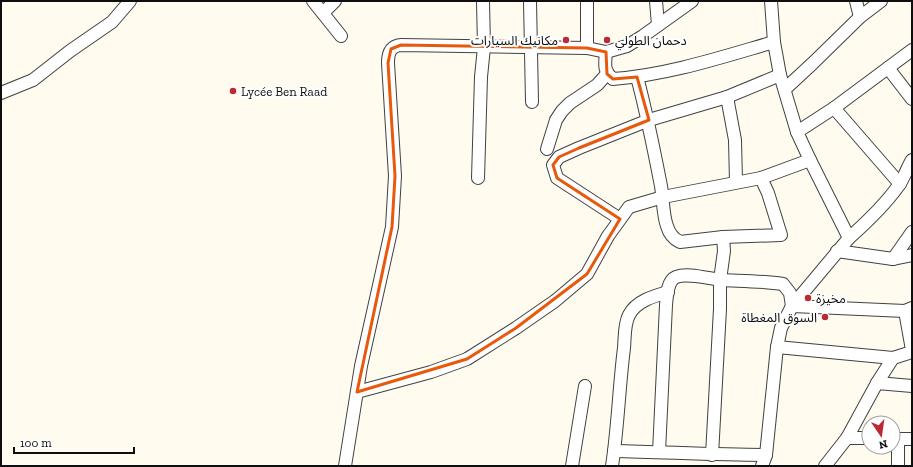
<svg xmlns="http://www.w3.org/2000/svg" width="913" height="467" viewBox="0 0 913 467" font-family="'Zilla Slab','Noto Sans Arabic',serif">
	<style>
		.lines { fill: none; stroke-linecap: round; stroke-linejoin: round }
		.minor-casing { stroke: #414141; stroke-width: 14 }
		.minor { stroke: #fff; stroke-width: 12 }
		.marked { fill: none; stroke: #e8590c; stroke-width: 3; stroke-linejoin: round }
		.poi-dot { fill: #bb2932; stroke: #fff; stroke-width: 1.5 }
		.labels { text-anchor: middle; stroke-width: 4; stroke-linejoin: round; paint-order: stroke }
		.poi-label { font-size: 13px; fill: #0e0e0e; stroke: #fff; text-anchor: start }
	</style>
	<rect width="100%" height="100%" fill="#fffbef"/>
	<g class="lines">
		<!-- minor casing -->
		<g class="minor-casing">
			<g id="minor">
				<polyline points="313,1 341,36"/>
				<polyline points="530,1 532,102"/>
				<polyline points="587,1 587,48"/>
				<polyline points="656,1 658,25"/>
				<polyline points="856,1 860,17"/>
				<polyline points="323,13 335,1"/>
				<path d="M606,52C605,64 603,71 613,79C668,75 722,57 774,42"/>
				<polyline points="888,68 912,99"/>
				<path d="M637,77C647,114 654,150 661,186C663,198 663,216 667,226C669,233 674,239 680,242L723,237L781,235L768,193L761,178"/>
				<polyline points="785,89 813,63 860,17 881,1"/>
				<polyline points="1,93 33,80 70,51 112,22 130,1"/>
				<polyline points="727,97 735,140 736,182"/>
				<polyline points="834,108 900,184"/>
				<polyline points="797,132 834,108 912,50"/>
				<polyline points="547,149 556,120 562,111 570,103 597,85 607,74"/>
				<polyline points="478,178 481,77 484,47 483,1"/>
				<polyline points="620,219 557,178 553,165 559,157 579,148 649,120 727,97 780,75"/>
				<path d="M849,238C867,222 885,205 899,185C904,178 907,168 912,160"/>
				<polyline points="837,251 893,259 912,255"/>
				<polyline points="893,259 912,232"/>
				<polyline points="905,311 912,350"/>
				<polyline points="777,347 893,358 912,352"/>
				<polyline points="877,383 912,386"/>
				<polyline points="357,392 431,372 467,359 516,328 555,301 587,274 608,236 629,207 663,197 761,178 810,160"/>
				<polyline points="847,438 869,438"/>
				<polyline points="893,439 912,439"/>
				<path d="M614,451C665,452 715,455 766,455"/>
				<path d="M659,452L666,305C667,296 667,281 676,277C688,272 709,279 722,280C742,281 763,281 783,284L790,293L792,306L905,311L912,308"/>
				<polyline points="712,455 720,309 720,280 724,251 723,237"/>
				<path d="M345,466L361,366L392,227L395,176L388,63C388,53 390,46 401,45L587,48L606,52L627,46L643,36L692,1"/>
				<polyline points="572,466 585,386"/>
				<path d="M612,466C618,427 619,387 624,348C625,337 624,324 629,315C636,301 654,296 668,292"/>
				<polyline points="762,466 766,455 777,347 781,328 792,306 849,238 810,160 797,132 780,75 774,42 771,1"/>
				<polyline points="825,466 847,438 877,383 893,358"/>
				<polyline points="898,466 898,439"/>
			</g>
		</g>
		<!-- minor -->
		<use href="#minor" class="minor"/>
	</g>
	<!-- marked area -->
	<path class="marked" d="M401,45L587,48L606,52L607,74L613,79L637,77L649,120L579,148L559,157L553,165L557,178L620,219L587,274L516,328L467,359L357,392L392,227L395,176L388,63L391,49Z"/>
	<!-- markers -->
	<g class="poi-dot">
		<circle cx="566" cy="40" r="4"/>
		<circle cx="607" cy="40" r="4"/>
		<circle cx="233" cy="91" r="4"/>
		<circle cx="808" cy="298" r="4"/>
		<circle cx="825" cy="317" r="4"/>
	</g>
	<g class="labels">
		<!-- poi labels -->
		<g class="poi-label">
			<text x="558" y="45" text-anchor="end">مكانيك السيارات</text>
			<text x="615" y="45">دحمان الطولي</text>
			<text x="241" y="96">Lycée Ben Raad</text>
			<text x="816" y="303">مخيزة</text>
			<text x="817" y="322" text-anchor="end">السوق المغطاة</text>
		</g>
	</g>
	<!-- border -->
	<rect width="913" height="467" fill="none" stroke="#0e0e0e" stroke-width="4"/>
	<!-- north arrow -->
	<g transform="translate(881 435) rotate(167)"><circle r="19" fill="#ffffff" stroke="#9f9f9f"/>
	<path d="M0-3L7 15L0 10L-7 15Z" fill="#bb2932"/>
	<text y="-6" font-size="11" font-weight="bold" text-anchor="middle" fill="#0e0e0e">N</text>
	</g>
	<!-- scale -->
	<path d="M14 447v6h120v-6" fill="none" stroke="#0e0e0e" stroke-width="2"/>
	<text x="20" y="447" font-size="12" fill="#0e0e0e" stroke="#ffffff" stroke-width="3" paint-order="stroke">100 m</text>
</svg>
